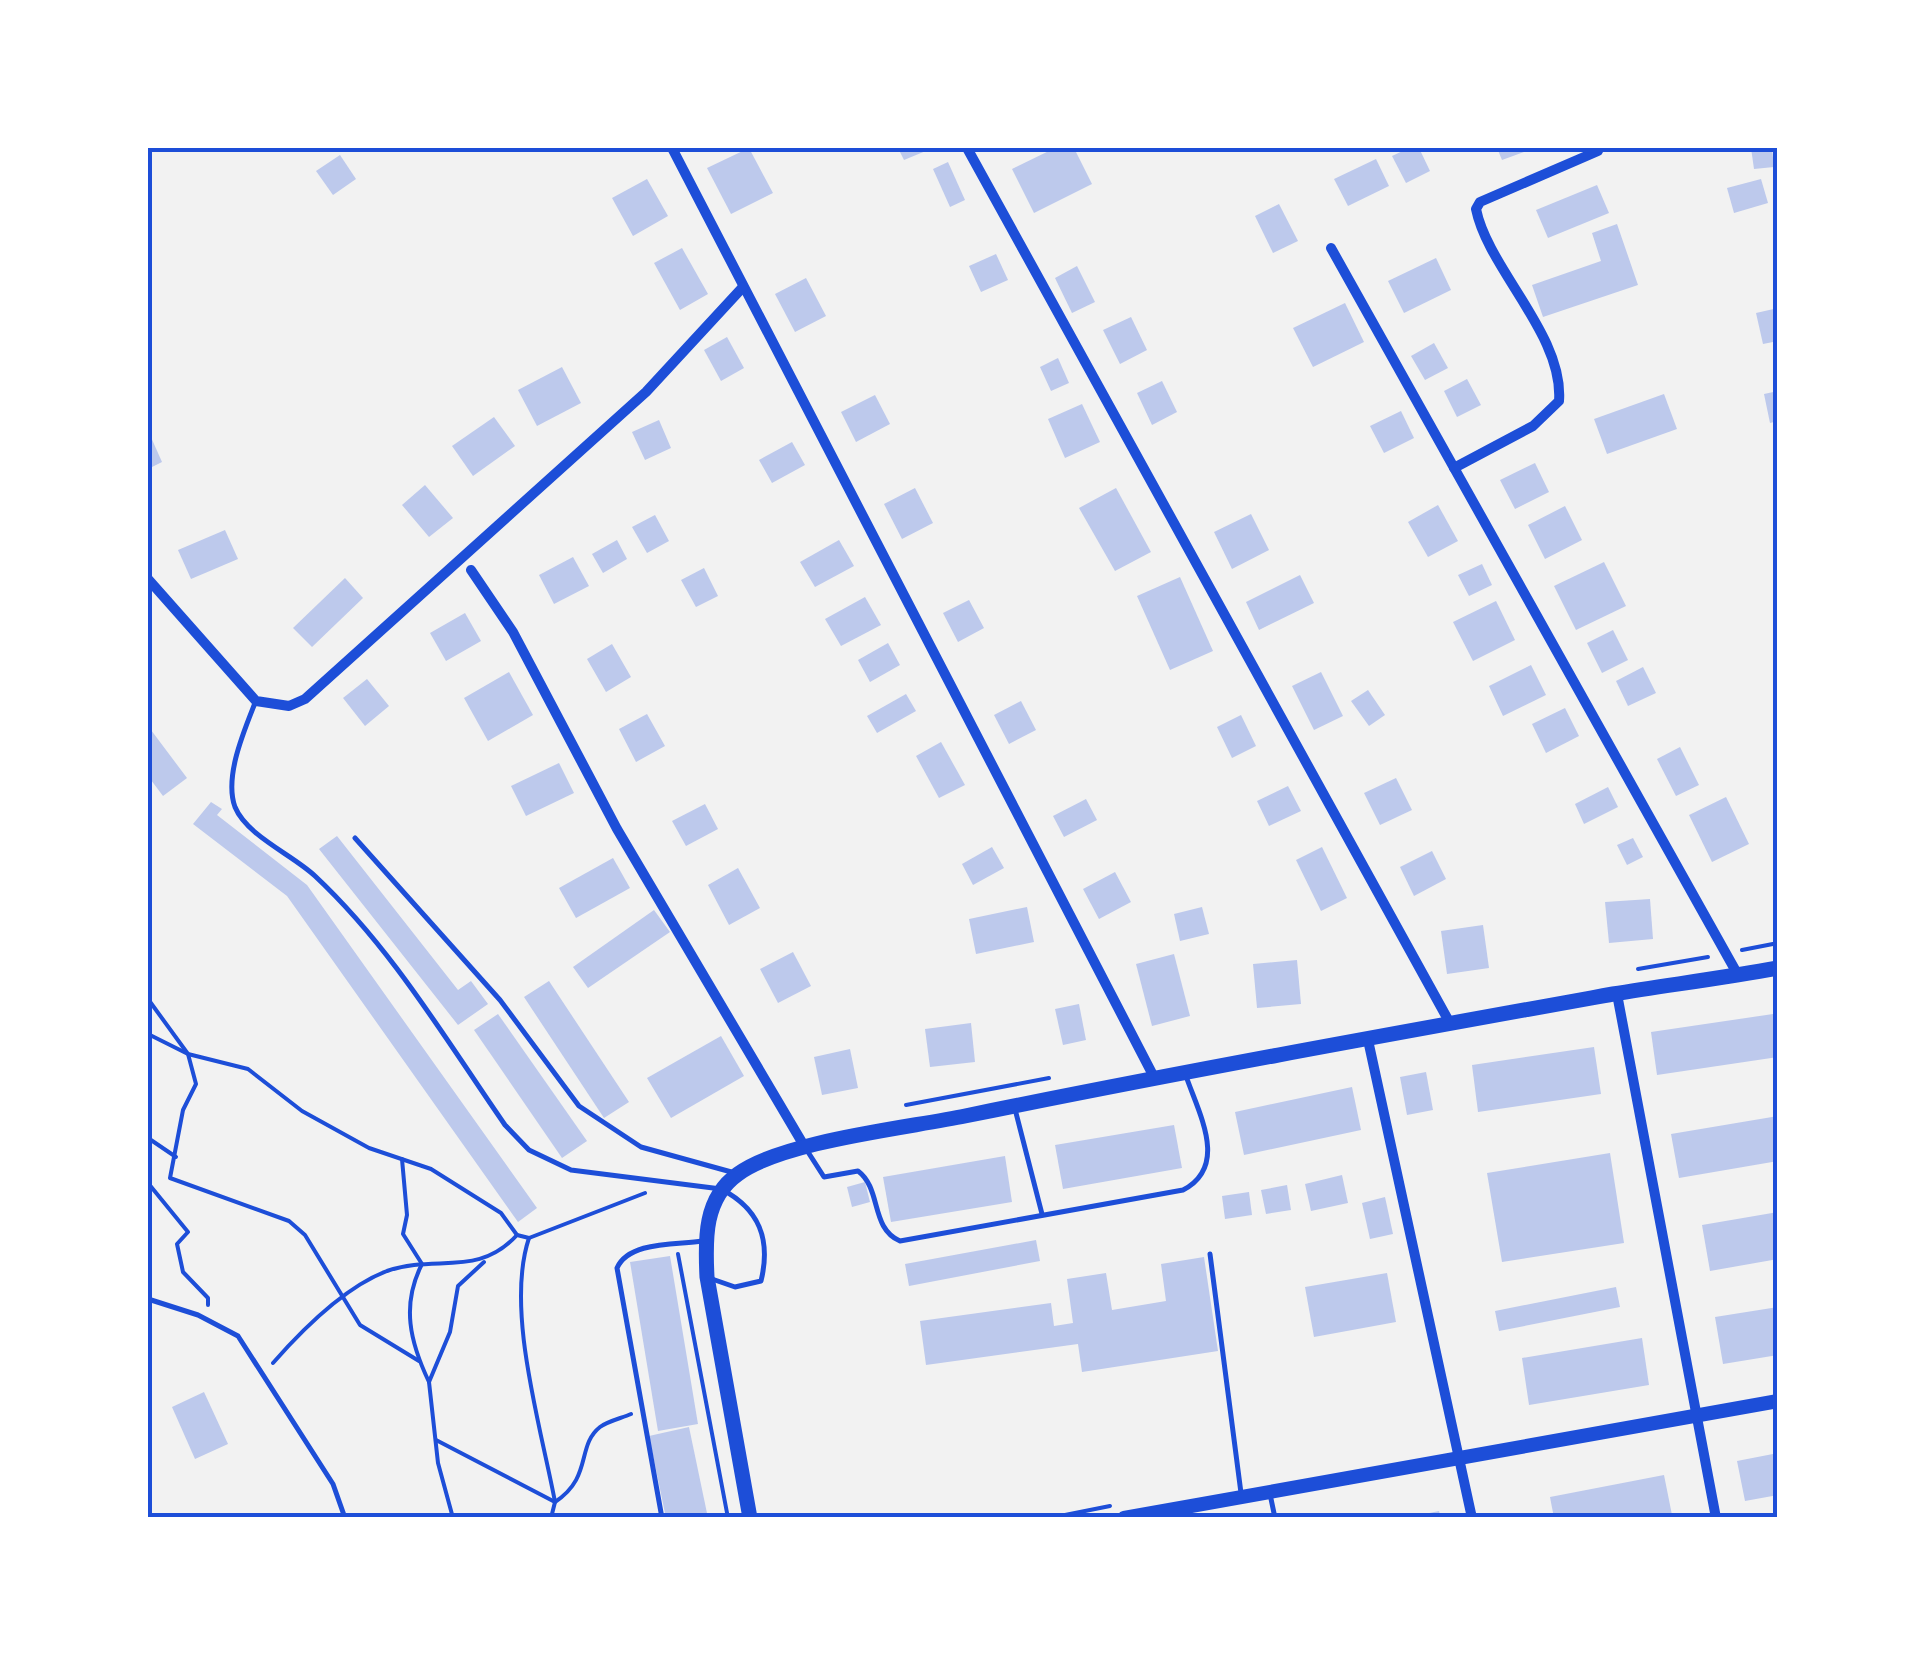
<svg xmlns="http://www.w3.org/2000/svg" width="1925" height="1665" viewBox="0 0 1925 1665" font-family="Mulish,sans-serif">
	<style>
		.building { fill: #bdc9ec }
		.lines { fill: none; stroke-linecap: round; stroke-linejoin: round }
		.path { stroke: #1d4ed8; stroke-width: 4 }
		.service { stroke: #1d4ed8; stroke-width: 5 }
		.minor { stroke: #1d4ed8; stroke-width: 10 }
		.tertiary { stroke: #1d4ed8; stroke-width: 14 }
		.secondary { stroke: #1d4ed8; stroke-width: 15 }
		.neatline { fill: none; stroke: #1d4ed8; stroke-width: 4 }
	</style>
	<rect width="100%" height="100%" fill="#f2f2f2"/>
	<!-- building -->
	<g class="building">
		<polygon points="749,148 773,193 731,214 707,168"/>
		<polygon points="898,148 933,148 904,160"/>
		<polygon points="1055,148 1074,148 1092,184 1034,213 1012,169"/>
		<polygon points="1409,148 1419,148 1430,171 1406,183 1392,156"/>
		<polygon points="1497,148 1535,148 1502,160"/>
		<polygon points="1751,148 1772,148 1774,167 1754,169"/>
		<polygon points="340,155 356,179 333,195 316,171"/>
		<polygon points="1376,159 1389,186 1348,206 1334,179"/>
		<polygon points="948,162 965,200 950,207 933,169"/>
		<polygon points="647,179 668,216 633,236 612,198"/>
		<polygon points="1761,179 1768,203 1734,213 1727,188"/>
		<polygon points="1597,185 1609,213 1548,238 1536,210"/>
		<polygon points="1279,204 1298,241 1273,253 1255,216"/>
		<polygon points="1617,224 1638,285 1543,317 1532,285 1601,261 1592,233"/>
		<polygon points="682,248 708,294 680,310 654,263"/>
		<polygon points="996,254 1008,280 981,292 969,266"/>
		<polygon points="1436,258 1451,290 1404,313 1388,281"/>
		<polygon points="1077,266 1095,302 1072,313 1055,278"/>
		<polygon points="806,278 826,316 795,332 775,294"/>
		<polygon points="1345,303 1364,342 1313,367 1293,328"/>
		<polygon points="1778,308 1778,341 1763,344 1756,313"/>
		<polygon points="1131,317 1147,350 1120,364 1103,330"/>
		<polygon points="727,337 744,368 721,381 704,350"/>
		<polygon points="1434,343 1448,368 1425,380 1411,356"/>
		<polygon points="1058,358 1069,383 1051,391 1040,367"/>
		<polygon points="562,367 581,403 537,426 518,390"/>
		<polygon points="1467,379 1481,405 1457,417 1444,391"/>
		<polygon points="1162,381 1177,412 1152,425 1137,393"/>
		<polygon points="1778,391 1778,421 1770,423 1764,394"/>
		<polygon points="1664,394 1677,429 1607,454 1594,419"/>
		<polygon points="875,395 890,424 856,442 841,412"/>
		<polygon points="1082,404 1100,442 1065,458 1048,419"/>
		<polygon points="1401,411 1414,438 1384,453 1370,426"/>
		<polygon points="494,417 515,446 473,476 452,446"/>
		<polygon points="659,420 671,448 645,460 632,432"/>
		<polygon points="150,435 162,462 148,469 148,436"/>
		<polygon points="792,442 805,465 772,483 759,460"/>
		<polygon points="1535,463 1549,492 1515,509 1500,480"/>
		<polygon points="425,485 453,518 429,537 402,505"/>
		<polygon points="915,488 933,523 902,539 884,504"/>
		<polygon points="1116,488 1151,552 1115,571 1079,508"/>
		<polygon points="1438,505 1458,541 1428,557 1408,522"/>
		<polygon points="1565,506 1582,540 1545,559 1528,525"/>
		<polygon points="1251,514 1269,550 1232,569 1214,532"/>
		<polygon points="655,515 669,541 647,553 632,527"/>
		<polygon points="225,530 238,559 191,579 178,550"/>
		<polygon points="617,540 627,559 603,573 592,554"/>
		<polygon points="839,540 854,566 815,587 800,562"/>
		<polygon points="573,557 589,586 554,604 539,575"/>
		<polygon points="1604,562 1626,606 1576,630 1554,586"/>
		<polygon points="1482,564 1492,585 1469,596 1458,575"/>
		<polygon points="704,568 718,596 696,607 681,580"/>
		<polygon points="1300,575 1314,603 1259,630 1246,602"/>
		<polygon points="1180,577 1213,651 1170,670 1137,596"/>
		<polygon points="345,578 363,598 312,647 293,628"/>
		<polygon points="865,597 881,625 841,646 825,619"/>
		<polygon points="969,600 984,628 958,642 943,613"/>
		<polygon points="1496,601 1515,640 1473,661 1453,622"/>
		<polygon points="465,613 481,641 446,661 430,633"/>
		<polygon points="1613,630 1628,660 1602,673 1587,643"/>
		<polygon points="888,643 900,665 870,682 858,660"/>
		<polygon points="612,644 631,677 606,692 587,659"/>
		<polygon points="1531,665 1546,695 1503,716 1489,686"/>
		<polygon points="1643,667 1656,693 1628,706 1616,681"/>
		<polygon points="509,672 533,715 488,741 464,698"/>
		<polygon points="1321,672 1343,716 1314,730 1292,686"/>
		<polygon points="367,679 389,706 365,726 343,698"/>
		<polygon points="1368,690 1385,715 1369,726 1351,701"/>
		<polygon points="906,694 916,711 877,733 867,716"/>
		<polygon points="1021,701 1036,730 1009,744 994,715"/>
		<polygon points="1565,708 1579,736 1546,753 1532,724"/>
		<polygon points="647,714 665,746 636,762 619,729"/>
		<polygon points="1241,715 1256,746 1232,758 1217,727"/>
		<polygon points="148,726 187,778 163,796 148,776"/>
		<polygon points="941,742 965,785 939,798 916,756"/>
		<polygon points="1680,747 1699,785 1676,796 1657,759"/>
		<polygon points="559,763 574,793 526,816 511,786"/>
		<polygon points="1396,778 1412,810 1380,825 1364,793"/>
		<polygon points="1288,786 1301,811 1269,826 1257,801"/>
		<polygon points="1608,787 1618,807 1584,824 1575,804"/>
		<polygon points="1726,797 1749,844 1712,862 1689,815"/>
		<polygon points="1086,799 1097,820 1064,837 1053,816"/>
		<polygon points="211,802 222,809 217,815 307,885 537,1208 518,1222 287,896 193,824"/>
		<polygon points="705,804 718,829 686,846 672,821"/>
		<polygon points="337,836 458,990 471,981 488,1004 458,1025 319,849"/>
		<polygon points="1633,838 1643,857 1627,865 1617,845"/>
		<polygon points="992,847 1004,868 973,885 962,864"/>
		<polygon points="1322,847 1347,898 1321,911 1296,860"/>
		<polygon points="1432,851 1446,879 1414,896 1400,867"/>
		<polygon points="613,858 630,888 576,918 559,888"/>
		<polygon points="738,868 760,908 729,925 708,885"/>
		<polygon points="1115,872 1131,902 1099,919 1083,889"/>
		<polygon points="1650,899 1653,939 1609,943 1605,902"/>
		<polygon points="1027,907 1034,942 976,954 969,919"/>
		<polygon points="1202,907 1209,934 1180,941 1174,914"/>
		<polygon points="654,910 670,932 588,988 573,967"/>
		<polygon points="1483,925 1489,968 1447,974 1441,931"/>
		<polygon points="793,952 811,986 778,1003 760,969"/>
		<polygon points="1174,954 1190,1016 1152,1026 1136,964"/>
		<polygon points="1297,960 1301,1004 1257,1008 1253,964"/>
		<polygon points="549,981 629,1102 604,1118 524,997"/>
		<polygon points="1079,1004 1086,1040 1063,1045 1055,1009"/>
		<polygon points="498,1014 587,1141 562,1158 474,1030"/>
		<polygon points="1773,1014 1778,1057 1657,1075 1651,1032"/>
		<polygon points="971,1023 975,1062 930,1067 925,1029"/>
		<polygon points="721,1036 744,1076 671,1118 647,1078"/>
		<polygon points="1594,1047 1601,1094 1478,1112 1472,1065"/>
		<polygon points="850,1049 858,1088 822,1095 814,1057"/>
		<polygon points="1426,1072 1433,1110 1407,1115 1400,1077"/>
		<polygon points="1352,1087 1361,1130 1244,1155 1235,1112"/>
		<polygon points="1778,1116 1778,1161 1679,1178 1671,1134"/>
		<polygon points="1174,1125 1182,1168 1063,1189 1055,1145"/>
		<polygon points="1610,1153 1624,1243 1502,1262 1487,1173"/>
		<polygon points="1005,1156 1012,1202 891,1222 883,1177"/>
		<polygon points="1342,1175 1348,1203 1311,1211 1305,1184"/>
		<polygon points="865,1182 870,1202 852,1207 847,1187"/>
		<polygon points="1287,1185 1291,1210 1266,1214 1261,1190"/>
		<polygon points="1249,1192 1252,1215 1225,1219 1222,1196"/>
		<polygon points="1385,1197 1393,1234 1370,1239 1362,1203"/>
		<polygon points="1778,1212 1778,1259 1710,1271 1702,1225"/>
		<polygon points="1036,1240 1040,1261 909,1286 905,1264"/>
		<polygon points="670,1256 698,1424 658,1431 630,1262"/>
		<polygon points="1204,1257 1218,1351 1082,1372 1078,1344 926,1365 920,1321 1051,1303 1054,1326 1073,1323 1067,1279 1106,1273 1112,1310 1166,1301 1161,1264"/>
		<polygon points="1387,1273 1396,1322 1314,1337 1305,1287"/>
		<polygon points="1616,1287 1620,1307 1499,1331 1495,1311"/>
		<polygon points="1778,1307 1778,1355 1723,1364 1715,1317"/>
		<polygon points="1642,1338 1649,1385 1529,1405 1522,1358"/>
		<polygon points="204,1392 228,1444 195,1459 172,1407"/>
		<polygon points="689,1427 708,1518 666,1518 649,1436"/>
		<polygon points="1778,1453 1778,1495 1745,1501 1737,1461"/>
		<polygon points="1664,1475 1672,1515 1554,1518 1550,1497"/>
		<polygon points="1439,1511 1441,1518 1415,1518 1415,1516"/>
	</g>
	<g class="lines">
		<!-- path -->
		<g class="path">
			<polyline points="1742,950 1778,943"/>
			<polyline points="1638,969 1708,957"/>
			<polyline points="148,999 188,1054 248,1069 302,1111 369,1148 431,1169 501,1213 517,1235"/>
			<polyline points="148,1034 188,1054 196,1084 183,1110 170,1178 289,1221 305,1235 360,1325 419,1361"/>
			<polyline points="906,1105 1049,1078"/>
			<polyline points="148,1138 176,1157"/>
			<path d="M402,1159L407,1215L403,1234L422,1264C401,1305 410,1342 429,1382"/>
			<polyline points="148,1183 188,1232 177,1244 183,1272 208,1298 208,1305"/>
			<path d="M529,1238C505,1309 541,1427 555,1502L551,1518"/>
			<polyline points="678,1254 728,1518"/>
			<path d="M273,1363C302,1330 345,1287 387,1271C436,1254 478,1278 517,1235L529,1238L645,1193"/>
			<path d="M436,1440L555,1502C593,1477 576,1446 600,1427C608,1421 622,1418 631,1414"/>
			<polyline points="453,1518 438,1463 429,1382 450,1332 458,1286 484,1262"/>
			<polyline points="1050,1518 1110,1506"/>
		</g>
		<!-- service -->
		<g class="service">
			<path d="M255,703C244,731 224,777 235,807C247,836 293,855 315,876C392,948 446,1040 505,1125L529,1150L571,1170L721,1189C760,1209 771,1240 761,1281L735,1287L712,1279"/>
			<polyline points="355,838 500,1000 579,1106 641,1147 735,1173"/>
			<polyline points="1015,1109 1042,1214"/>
			<path d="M808,1152L824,1177L858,1171C882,1189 870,1228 900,1241L1183,1190C1229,1166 1199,1114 1186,1076"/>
			<polyline points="1210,1254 1241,1493"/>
			<polyline points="148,1299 198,1315 238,1336 333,1484 345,1518"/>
			<polyline points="1270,1494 1275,1518"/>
			<path d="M662,1518L617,1268C629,1241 676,1245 702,1241"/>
		</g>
		<!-- minor -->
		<g class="minor">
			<polyline points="672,148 1155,1079"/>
			<polyline points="967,148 1451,1025"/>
			<polyline points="1331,248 1738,975"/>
			<path d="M1454,468L1533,426L1559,401C1564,335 1488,269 1476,209L1480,202L1598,151"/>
			<polyline points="471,570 513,632 617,829 806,1149"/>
			<polyline points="148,579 256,701 289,706 305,699 646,392 743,287"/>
			<polyline points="1617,994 1716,1518"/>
			<polyline points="1368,1040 1472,1518"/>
		</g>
		<!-- tertiary -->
		<polyline class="tertiary" points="1124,1518 1778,1401"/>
		<!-- secondary -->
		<path class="secondary" d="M750,1518L707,1277C705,1239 704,1198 738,1174C783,1141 907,1128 965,1116C1180,1072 1397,1033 1613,994C1668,985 1723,978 1778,968"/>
	</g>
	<!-- border -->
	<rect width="1925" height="1665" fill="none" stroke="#ffffff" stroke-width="300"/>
	<rect x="150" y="150" width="1625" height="1365" class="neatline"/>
</svg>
